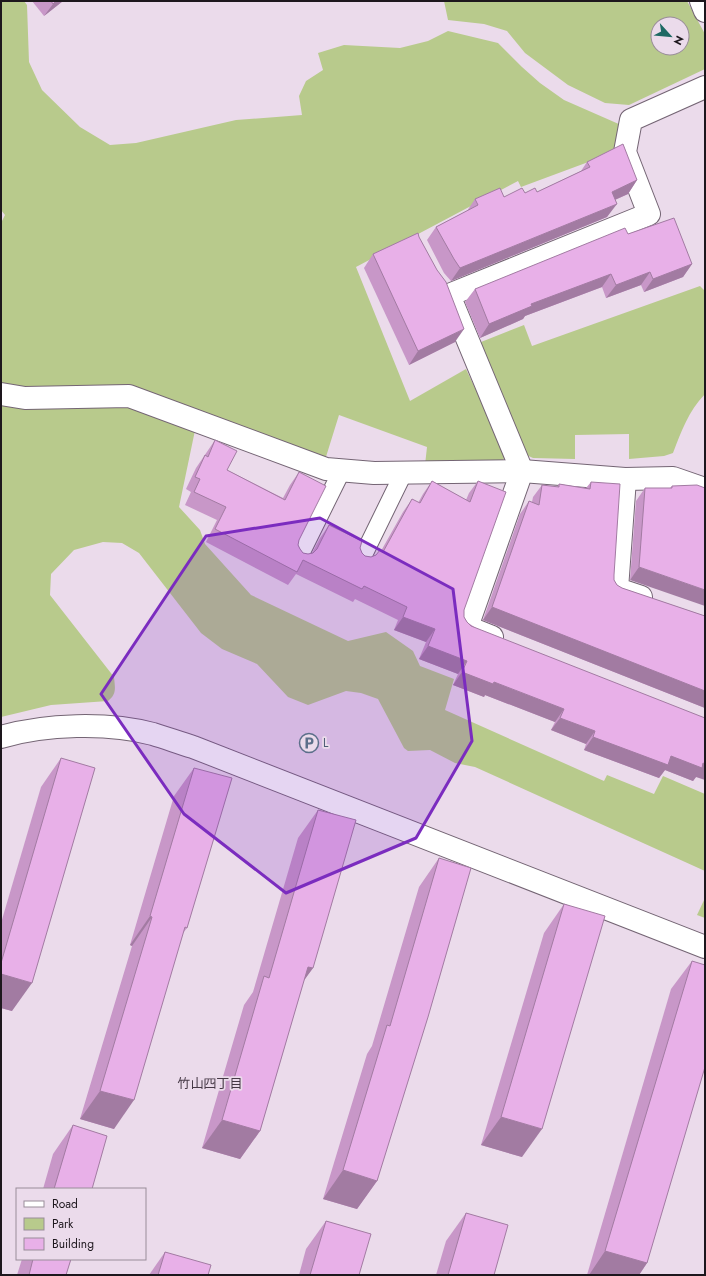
<svg xmlns="http://www.w3.org/2000/svg" width="706" height="1276" viewBox="0 0 706 1276" font-family="Jost,'Noto Sans JP',sans-serif">
	<style>
		.green { fill: #b8ca8c; fill-rule: evenodd }
		.lines { fill: none; stroke-linecap: round; stroke-linejoin: round }
		.service-casing { stroke: #746574; stroke-width: 19 }
		.minor-casing { stroke: #746574; stroke-width: 24 }
		.tertiary-casing { stroke: #746574; stroke-width: 24 }
		.service { stroke: #fff; stroke-width: 17 }
		.minor { stroke: #fff; stroke-width: 22 }
		.tertiary { stroke: #fff; stroke-width: 22 }
		.wall { fill: #c897c8 }
		.shaded-wall { fill: #a27ba2 }
		.building { fill: #e8b0e8; stroke: #a27ba2 }
		.marked { fill: #7b2cbf; fill-opacity: 0.2; stroke: #7b2cbf; stroke-width: 3; stroke-linejoin: round }
		.labels { text-anchor: middle; stroke-width: 3.5; stroke-linejoin: round; paint-order: stroke }
		.service-label { font-size: 12px; fill: #4e5e75; stroke: #ebdbeb; text-anchor: start }
		.neighbourhood-label { font-size: 13px; fill: #463946; stroke: #ebdbeb }
	</style>
	<rect width="100%" height="100%" fill="#ebdbeb"/>
	<!-- green -->
	<g class="green">
		<path d="M1,1H24L27,5L29,62L42,90L80,127L110,145L136,143L236,120L302,115L299,96L306,81L323,70L318,53L344,45L400,48L428,41L448,31L498,43L522,67L540,83L564,100L621,125L618,151L521,187L518,181L356,267L410,401L466,369L506,454L500,466L425,465L427,447L339,415L325,460L198,416L179,507L200,530L205,544L251,595L348,641L386,632L413,651L420,666L454,679L445,710L604,781L607,775L654,794L663,776L705,794V871L475,767L455,763L430,750L408,751L404,748L378,699L361,693L346,691L308,705L288,697L257,664L222,649L201,633L139,553L122,543L103,542L74,550L51,574L50,595L114,677C115,688 117,694 108,701L51,705L1,717V223L5,215L1,210Z"/>
		<path d="M444,1H687L705,34V69L629,105L605,103L568,85L525,53L507,31L484,24L448,20ZM658,24H682V48H658Z"/>
		<path d="M700,286L705,291V394C688,412 682,430 673,453L664,456L629,459V434L575,435V459L533,458L522,453L476,344L524,325L532,346Z"/>
		<polygon points="705,898 705,918 697,915"/>
	</g>
	<g class="lines">
		<!-- service casing -->
		<g class="service-casing">
			<g id="service">
				<polyline points="299,557 342,470"/>
				<polyline points="361,560 404,472"/>
			</g>
		</g>
		<!-- minor casing -->
		<g class="minor-casing">
			<g id="minor">
				<polyline points="701,1 705,11"/>
				<polyline points="1,394 25,398 129,396 326,469 374,473 522,471 625,479 673,478 705,489"/>
				<polyline points="625,479 617,589 641,597"/>
				<polyline points="492,637 467,627 522,471 449,295 649,214 625,152 631,120 705,87"/>
			</g>
		</g>
		<!-- tertiary casing -->
		<g class="tertiary-casing">
			<path id="tertiary" d="M1,737C45,724 108,722 153,734C166,738 180,743 193,747L705,947"/>
		</g>
		<!-- service -->
		<use href="#service" class="service"/>
		<!-- minor -->
		<use href="#minor" class="minor"/>
		<!-- tertiary -->
		<use href="#tertiary" class="tertiary"/>
	</g>
	<!-- wall -->
	<g class="wall">
		<polygon points="32,1 63,1 44,16"/>
		<polygon points="587,162 637,180 628,194 615,200 607,217 451,281 444,273 427,240 436,227 467,211 475,199 504,197 525,193 537,192 581,171"/>
		<polygon points="628,234 692,264 683,277 644,292 641,285 606,298 602,287 525,316 523,319 480,338 465,302 475,289"/>
		<polygon points="419,237 455,342 409,365 364,268 373,254"/>
		<polygon points="215,440 227,470 283,498 290,485 299,472 299,540 298,545 300,549 303,553 308,554 312,553 320,538 329,525 360,548 362,553 365,556 371,557 376,555 381,551 403,512 412,499 418,503 423,494 432,481 466,500 469,493 478,481 464,610 464,617 467,622 696,777 693,781 665,770 659,778 584,750 586,744 551,730 555,722 485,695 484,697 453,685 458,674 419,659 426,642 394,630 398,620 355,599 353,602 296,574 288,585 206,542 217,520 185,505 191,492 186,489 196,468"/>
		<polygon points="591,482 614,580 617,585 622,588 705,616 705,708 483,620 520,514 529,501 532,502 533,497 542,485 557,487 559,484 586,488"/>
		<polygon points="672,486 705,488 630,580 636,501 645,488 670,488"/>
		<polygon points="61,758 12,1011 1,1008 1,923 41,787"/>
		<polygon points="194,768 187,928 183,933 114,1129 80,1119 132,946 130,945 174,796"/>
		<polygon points="318,810 313,968 304,980 260,1131 240,1159 202,1148 244,1005 253,992 298,838"/>
		<polygon points="439,858 377,1181 357,1209 323,1199 367,1054 372,1046 419,887"/>
		<polygon points="564,904 522,1157 481,1145 544,933"/>
		<polygon points="692,961 647,1263 639,1275 587,1275 671,989"/>
		<polygon points="73,1125 92,1189 43,1189 53,1154"/>
		<polygon points="466,1213 494,1275 436,1275 446,1241"/>
		<polygon points="326,1221 359,1275 299,1275 306,1249"/>
		<polygon points="165,1252 208,1275 149,1275"/>
		<polygon points="22,1259 71,1259 66,1275 17,1275"/>
	</g>
	<!-- shaded-wall -->
	<g class="shaded-wall">
		<polygon points="56,1 63,1 44,16 53,4"/>
		<polygon points="637,180 628,194 603,205 612,192"/>
		<polygon points="617,204 607,217 451,281 460,268"/>
		<polygon points="692,264 683,277 644,292 653,279"/>
		<polygon points="650,272 641,285 606,298 616,285"/>
		<polygon points="611,274 602,287 525,316 523,319 480,338 489,324 531,304"/>
		<polygon points="464,329 455,342 409,365 418,351"/>
		<polygon points="639,567 705,590 705,606 630,580"/>
		<polygon points="492,607 705,691 705,708 483,620"/>
		<polygon points="403,617 435,629 426,642 394,630"/>
		<polygon points="428,646 467,661 458,674 419,659"/>
		<polygon points="462,672 494,682 564,709 555,722 485,695 484,697 453,685"/>
		<polygon points="560,718 595,731 586,744 551,730"/>
		<polygon points="593,737 703,763 705,764 705,780 696,777 693,781 665,770 659,778 584,750"/>
		<polygon points="150,916 152,917 132,946 130,945"/>
		<polygon points="308,967 313,968 292,997"/>
		<polygon points="1,974 32,983 12,1011 1,1008"/>
		<polygon points="100,1091 134,1100 114,1129 80,1119"/>
		<polygon points="501,1117 542,1129 522,1157 481,1145"/>
		<polygon points="222,1120 260,1131 240,1159 202,1148"/>
		<polygon points="343,1170 377,1181 357,1209 323,1199"/>
		<polygon points="605,1251 647,1263 639,1275 589,1275"/>
	</g>
	<!-- building -->
	<g class="building">
		<polygon points="51,1 56,1 53,4"/>
		<polygon points="623,144 637,180 612,192 617,204 460,268 454,259 436,227 478,205 475,199 500,188 504,197 522,188 525,193 535,188 537,192 590,167 587,162"/>
		<polygon points="674,218 692,264 653,279 650,272 616,285 611,274 531,304 532,306 489,324 475,289 625,228 628,234"/>
		<polygon points="418,233 419,237 437,270 446,282 464,329 418,351 373,254"/>
		<polygon points="215,440 237,451 227,470 285,500 299,472 326,486 299,540 298,545 300,549 303,553 308,554 313,553 317,549 329,525 362,541 360,548 362,553 365,556 371,557 376,555 380,550 383,552 412,499 420,503 432,481 470,502 478,481 506,492 464,610 464,617 467,622 471,626 705,718 705,764 703,763 702,768 671,756 668,765 593,737 595,731 560,718 564,709 494,682 493,684 462,672 467,661 428,646 435,629 403,617 407,607 364,586 362,589 303,560 297,572 215,529 226,507 194,492 200,479 195,477 205,455 208,457"/>
		<polygon points="591,482 620,484 614,575 614,580 617,585 622,588 705,616 705,691 492,607 529,501 539,505 542,485 559,487 559,484 590,489"/>
		<polygon points="697,485 705,488 705,590 639,567 645,488 672,488 672,486"/>
		<polygon points="61,758 95,768 32,983 1,974 1,963"/>
		<polygon points="194,768 232,778 187,928 185,927 134,1100 100,1091 152,917 150,916"/>
		<polygon points="318,810 356,820 313,968 308,967 260,1131 222,1120 264,976 269,978"/>
		<polygon points="439,858 471,868 428,1017 377,1181 343,1170 387,1025 390,1026"/>
		<polygon points="564,904 605,916 542,1129 501,1117"/>
		<polygon points="692,961 705,965 705,1067 647,1263 605,1251"/>
		<polygon points="73,1125 107,1136 92,1189 54,1189"/>
		<polygon points="466,1213 508,1225 494,1275 448,1275"/>
		<polygon points="326,1221 371,1234 359,1275 310,1275"/>
		<polygon points="165,1252 211,1265 208,1275 158,1275"/>
		<polygon points="33,1259 71,1259 66,1275 29,1275"/>
	</g>
	<!-- marked area -->
	<path class="marked" d="M320,518L453,589L472,741L416,838L286,893L184,814L101,694L206,536Z"/>
	<!-- icons -->
	<defs>
		<g id="parking-ring" transform="scale(1)"><circle r="9.5" fill="#ebdbeb" stroke="#5c6f8a" stroke-width="1.5"/><path d="M-3.5-5.5H1a3.5 3.5 0 0 1 0 7H-1V5.5H-3.5ZM-1-3.4V-.6H.8a1.4 1.4 0 0 0 0-2.8Z" fill="#5c6f8a"/></g>
	</defs>
	<g fill-rule="evenodd">
		<use href="#parking-ring" x="309" y="743"/>
	</g>
	<g class="labels">
		<!-- service labels -->
		<g class="service-label">
			<text x="323" y="747">L</text>
		</g>
		<!-- neighbourhood labels -->
		<g class="neighbourhood-label">
			<text x="210" y="1088">竹山四丁目</text>
		</g>
	</g>
	<!-- border -->
	<rect width="706" height="1276" fill="none" stroke="#1d171d" stroke-width="4"/>
	<!-- legend -->
	<rect x="16" y="1188" width="130" height="72" fill="#ebdbeb" stroke="#998d99"/>
	<rect x="24" y="1201" width="20" height="6" fill="#ffffff" stroke="#998d99"/>
	<text x="52" y="1208" font-size="12" fill="#1d171d">Road</text>
	<rect x="24" y="1218" width="20" height="12" fill="#b8ca8c" stroke="#998d99"/>
	<text x="52" y="1228" font-size="12" fill="#1d171d">Park</text>
	<rect x="24" y="1238" width="20" height="12" fill="#e8b0e8" stroke="#998d99"/>
	<text x="52" y="1248" font-size="12" fill="#1d171d">Building</text>
	<!-- north arrow -->
	<g transform="translate(670 36) rotate(117)"><circle r="19" fill="#ebdbeb" stroke="#998d99"/>
	<path d="M0-3L7 15L0 10L-7 15Z" fill="#1e6964"/>
	<text y="-6" font-size="11" font-weight="bold" text-anchor="middle" fill="#1d171d">N</text>
	</g>
</svg>
